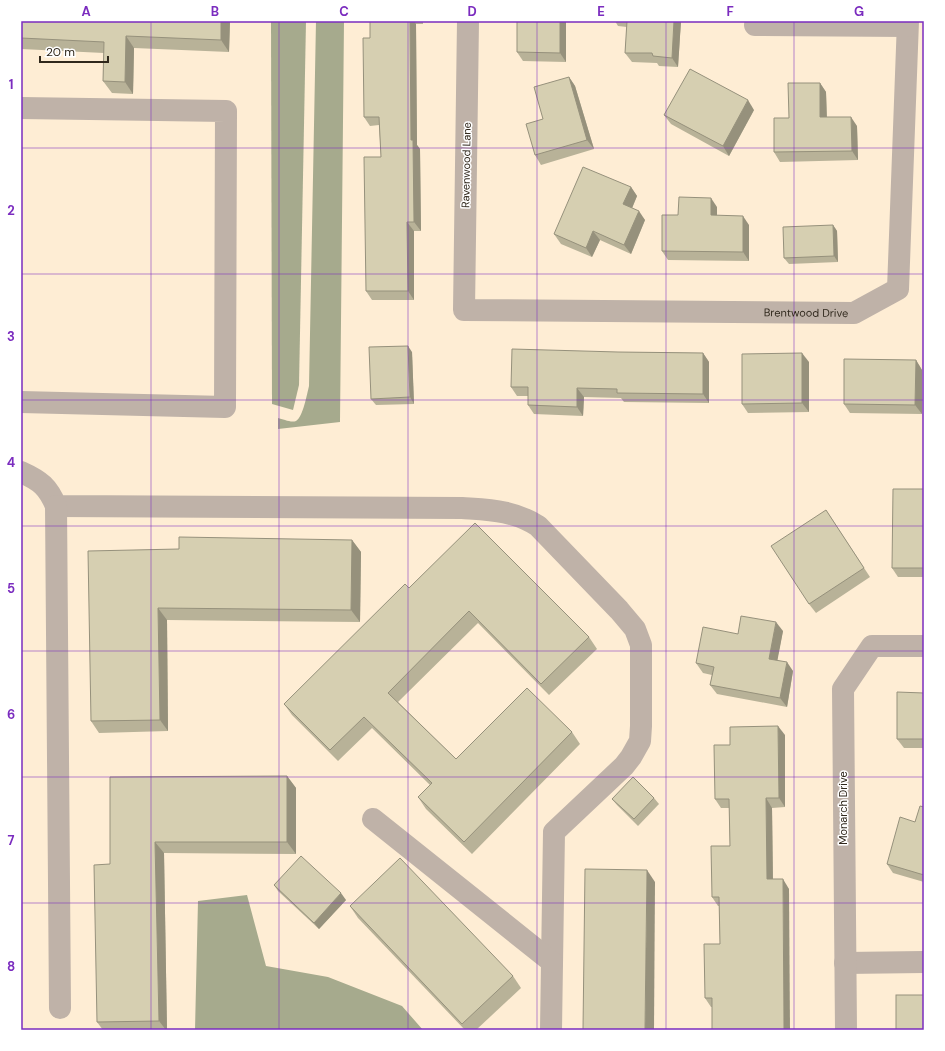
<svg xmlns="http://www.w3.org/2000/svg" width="945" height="1051" viewBox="0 0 945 1051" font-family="'DM Sans',sans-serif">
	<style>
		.water { fill: #a6aa8d }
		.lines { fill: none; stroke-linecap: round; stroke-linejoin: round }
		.minor { stroke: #bfb2a8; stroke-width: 22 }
		.wall { fill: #b8b298 }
		.shaded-wall { fill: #96917c }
		.building { fill: #d6cfb1; stroke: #96917c }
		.grid { fill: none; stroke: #7b2cbf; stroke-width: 1; stroke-opacity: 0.55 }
		.labels { text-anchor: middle; stroke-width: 3; stroke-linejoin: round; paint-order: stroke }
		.street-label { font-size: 11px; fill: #30281c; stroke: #fff }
		.neatline { fill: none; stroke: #7b2cbf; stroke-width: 1.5 }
		.grid-label { font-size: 13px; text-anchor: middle; font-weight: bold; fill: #7b2cbf }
	</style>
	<rect width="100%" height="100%" fill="#feedd4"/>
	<!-- water -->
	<g class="water">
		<polygon points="271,21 306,21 299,385 293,410 272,404"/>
		<path d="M316,21H344L340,422L278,429V418C283,419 291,423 296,421C303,417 307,394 309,386Z"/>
		<polygon points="247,895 266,966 328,977 402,1006 423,1030 195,1030 198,901"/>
	</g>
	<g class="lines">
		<!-- minor -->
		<g class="minor">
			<path id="s1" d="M468,21L464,310L854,313L898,289L908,21"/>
			<polyline points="755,25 907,26"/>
			<polyline points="21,108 226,111 225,407 21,402"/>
			<path d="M21,472C41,481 48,487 56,506L462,508C490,510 513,510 538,526L619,610L635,629L641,645V726L640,741L631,757L624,766L554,832L551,1030"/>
			<polyline points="56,506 60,1008"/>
			<polyline points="373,819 552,962"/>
			<polyline points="845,963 924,962"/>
			<polyline points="846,1030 843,689 872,646 924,646"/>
		</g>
	</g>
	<!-- wall -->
	<g class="wall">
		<polygon points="21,21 230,21 229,52 134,48 133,94 112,93 103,81 104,53 21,49"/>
		<polygon points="370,21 423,21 423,24 416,24 417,145 420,149 421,231 414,231 414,300 372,300 366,291 381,157 379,125 370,126 364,117 370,38"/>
		<polygon points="566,21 566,62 523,61 517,52"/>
		<polygon points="615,21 681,21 678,67 659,66 657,63 632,62 625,53 627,27 618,26"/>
		<polygon points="569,77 575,86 594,149 541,165 535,155 543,119"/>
		<polygon points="820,83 826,92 827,117 857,126 858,160 780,162 774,152 789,118"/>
		<polygon points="754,110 729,156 671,124 664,115"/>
		<polygon points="631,187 637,196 632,208 645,220 631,254 600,240 592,257 561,244 554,234"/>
		<polygon points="717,207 717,216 749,225 749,261 668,260 662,251 678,215"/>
		<polygon points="833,225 837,231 838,262 789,264 784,258"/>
		<polygon points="412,352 414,404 376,405 371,399"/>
		<polygon points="618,352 703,353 709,362 709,403 624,402 621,398 584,397 583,416 534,414 528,405 528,396 517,396 511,387"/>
		<polygon points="916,360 922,370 922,414 850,413 844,404"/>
		<polygon points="809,362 809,412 748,413 742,404"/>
		<polygon points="924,489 924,577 898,577 892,568"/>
		<polygon points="826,510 870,577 816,613 809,604"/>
		<polygon points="352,540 361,552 360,622 167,620 168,731 99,733 91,721 179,549"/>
		<polygon points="409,588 589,637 597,649 549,695 478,623 398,702 456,759 572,732 580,744 472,854 426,809 418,797 430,785 372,728 338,761 292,715 284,704"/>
		<polygon points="783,631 777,660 793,671 787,707 717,694 710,685 712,675 703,673 696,663 738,634"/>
		<polygon points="924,693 924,748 904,748 897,739"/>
		<polygon points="785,735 785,807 772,808 773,879 789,889 712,1007 711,1007 705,998 720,944 719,906 718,906 712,897 730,846 729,808 721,808 715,799 730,745"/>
		<polygon points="287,776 296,788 296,854 164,853 167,1030 103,1030 97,1022 110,864"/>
		<polygon points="654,798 659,804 638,826 617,805 612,799"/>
		<polygon points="924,807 924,882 893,873 887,864 915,822"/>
		<polygon points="274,885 346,900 319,929 278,891"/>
		<polygon points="350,906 513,976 521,988 476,1030 465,1030 358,918"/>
	</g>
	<!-- shaded-wall -->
	<g class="shaded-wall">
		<polygon points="221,21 230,21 229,52 221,40"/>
		<polygon points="410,21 414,21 416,24 417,145 420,149 421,231 414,222 411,140"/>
		<polygon points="560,21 566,21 566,62 560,53"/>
		<polygon points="674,21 681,21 678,67 672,58"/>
		<polygon points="126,36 134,48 133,94 125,82"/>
		<polygon points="569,77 575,86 594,149 587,140"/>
		<polygon points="820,83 826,92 827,126 820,117"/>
		<polygon points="748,100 754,110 729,156 723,146"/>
		<polygon points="851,117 857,126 858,160 852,151"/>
		<polygon points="631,187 637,196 630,213 623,204"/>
		<polygon points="711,198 717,207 717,225 711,215"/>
		<polygon points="639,211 645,220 631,254 624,245"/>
		<polygon points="743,216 749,225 749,261 743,252"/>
		<polygon points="407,222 414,231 414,300 408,291"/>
		<polygon points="833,225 837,231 838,262 834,256"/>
		<polygon points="593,231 600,240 592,257 586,248"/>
		<polygon points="408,346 412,352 414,404 410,397"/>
		<polygon points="703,353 709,362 709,403 703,394"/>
		<polygon points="802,353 809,362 809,412 802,403"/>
		<polygon points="916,360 922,370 922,414 915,405"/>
		<polygon points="577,388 584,397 583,416 577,407"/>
		<polygon points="352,540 361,552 360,622 351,610"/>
		<polygon points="158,608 167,620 168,731 160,720"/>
		<polygon points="776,622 783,631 776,668 769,659"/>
		<polygon points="787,662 793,671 787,707 780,698"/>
		<polygon points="778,726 785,735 785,807 779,798"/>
		<polygon points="287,776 296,788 296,854 287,842"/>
		<polygon points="766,798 772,808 773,889 767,879"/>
		<polygon points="155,842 164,853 167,1030 166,1030 159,1021"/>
		<polygon points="647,870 655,882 654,1030 645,1030"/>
		<polygon points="783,879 789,889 790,1030 784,1030"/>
		<polygon points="341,893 346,900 319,929 314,923"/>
	</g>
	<!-- building -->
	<g class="building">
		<polygon points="21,21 221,21 221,40 126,36 125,82 103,81 104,42 21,38"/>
		<polygon points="370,21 410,21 411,140 413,140 414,222 407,222 408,291 366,291 364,157 381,157 379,117 364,117 363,38 370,38"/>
		<polygon points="517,21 560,21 560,53 517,52"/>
		<polygon points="627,21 674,21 672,58 653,56 652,53 625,53"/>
		<polygon points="690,69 748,100 723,146 664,115"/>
		<polygon points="569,77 587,140 535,155 526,124 543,119 534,87"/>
		<polygon points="788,83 820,83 820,117 851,117 852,151 774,152 774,118 789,118"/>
		<polygon points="583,167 631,187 623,204 639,211 624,245 593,231 586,248 554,234"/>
		<polygon points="679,197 711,198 711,215 743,216 743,252 662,251 662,215 678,215"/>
		<polygon points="833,225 834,256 784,258 783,227"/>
		<polygon points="408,346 410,397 371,399 369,347"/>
		<polygon points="512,349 618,352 703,353 703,394 617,393 617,389 577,388 577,407 528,405 528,387 511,387"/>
		<polygon points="802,353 802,403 742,404 742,354"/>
		<polygon points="844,359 916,360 915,405 844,404"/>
		<polygon points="893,489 924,489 924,568 892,568"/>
		<polygon points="826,510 864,568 809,604 771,546"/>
		<polygon points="475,523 589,637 541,684 469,611 388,693 456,759 527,688 572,732 464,842 418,797 432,783 364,717 330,750 284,704 405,584 409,588"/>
		<polygon points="179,537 352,540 351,610 158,608 160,720 91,721 88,551 179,549"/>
		<polygon points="741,616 776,622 769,659 787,662 780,698 710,685 714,667 696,663 703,627 738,634"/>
		<polygon points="897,692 924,693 924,739 897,739"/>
		<polygon points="778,726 779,798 766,798 767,879 783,879 784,1030 712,1030 712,998 705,998 704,944 720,944 719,897 712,897 711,846 730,846 729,799 715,799 714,745 730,745 730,727"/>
		<polygon points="287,776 287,842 155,842 159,1021 97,1022 94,865 110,864 110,777"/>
		<polygon points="633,777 654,798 634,819 612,799"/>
		<polygon points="920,806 924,807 924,875 887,864 900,817 915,822"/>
		<polygon points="301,856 341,893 314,923 274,885"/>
		<polygon points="400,858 513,976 462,1024 350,906"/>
		<polygon points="585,869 647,870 645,1030 583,1030"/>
		<rect x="896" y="995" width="28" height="35"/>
	</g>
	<!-- grid -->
	<path class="grid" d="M151,21V1030M279,21V1030M408,21V1030M537,21V1030M666,21V1030M794,21V1030M21,148H924M21,274H924M21,400H924M21,526H924M21,651H924M21,777H924M21,903H924"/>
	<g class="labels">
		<!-- street labels -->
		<g class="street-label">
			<text transform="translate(466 165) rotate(-89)" y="4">Ravenwood Lane</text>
			<text dy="4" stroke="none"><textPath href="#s1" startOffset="631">Brentwood Drive</textPath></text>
			<text transform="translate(843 808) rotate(-90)" y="4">Monarch Drive</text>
		</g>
	</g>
	<!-- border -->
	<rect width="945" height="1051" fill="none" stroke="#ffffff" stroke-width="44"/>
	<!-- scale -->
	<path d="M40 56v6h68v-6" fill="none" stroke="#30281c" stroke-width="2"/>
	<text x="46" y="56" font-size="12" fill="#30281c" stroke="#ffffff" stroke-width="3" paint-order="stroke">20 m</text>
	<rect x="22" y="22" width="901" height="1007" class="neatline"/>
	<g class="grid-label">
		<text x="86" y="16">A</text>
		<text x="215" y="16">B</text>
		<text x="344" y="16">C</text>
		<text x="472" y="16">D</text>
		<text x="601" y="16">E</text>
		<text x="730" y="16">F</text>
		<text x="859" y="16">G</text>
		<text x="11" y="89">1</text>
		<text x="11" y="215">2</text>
		<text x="11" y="341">3</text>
		<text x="11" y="467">4</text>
		<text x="11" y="593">5</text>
		<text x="11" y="719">6</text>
		<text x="11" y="845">7</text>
		<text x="11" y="971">8</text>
	</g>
</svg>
